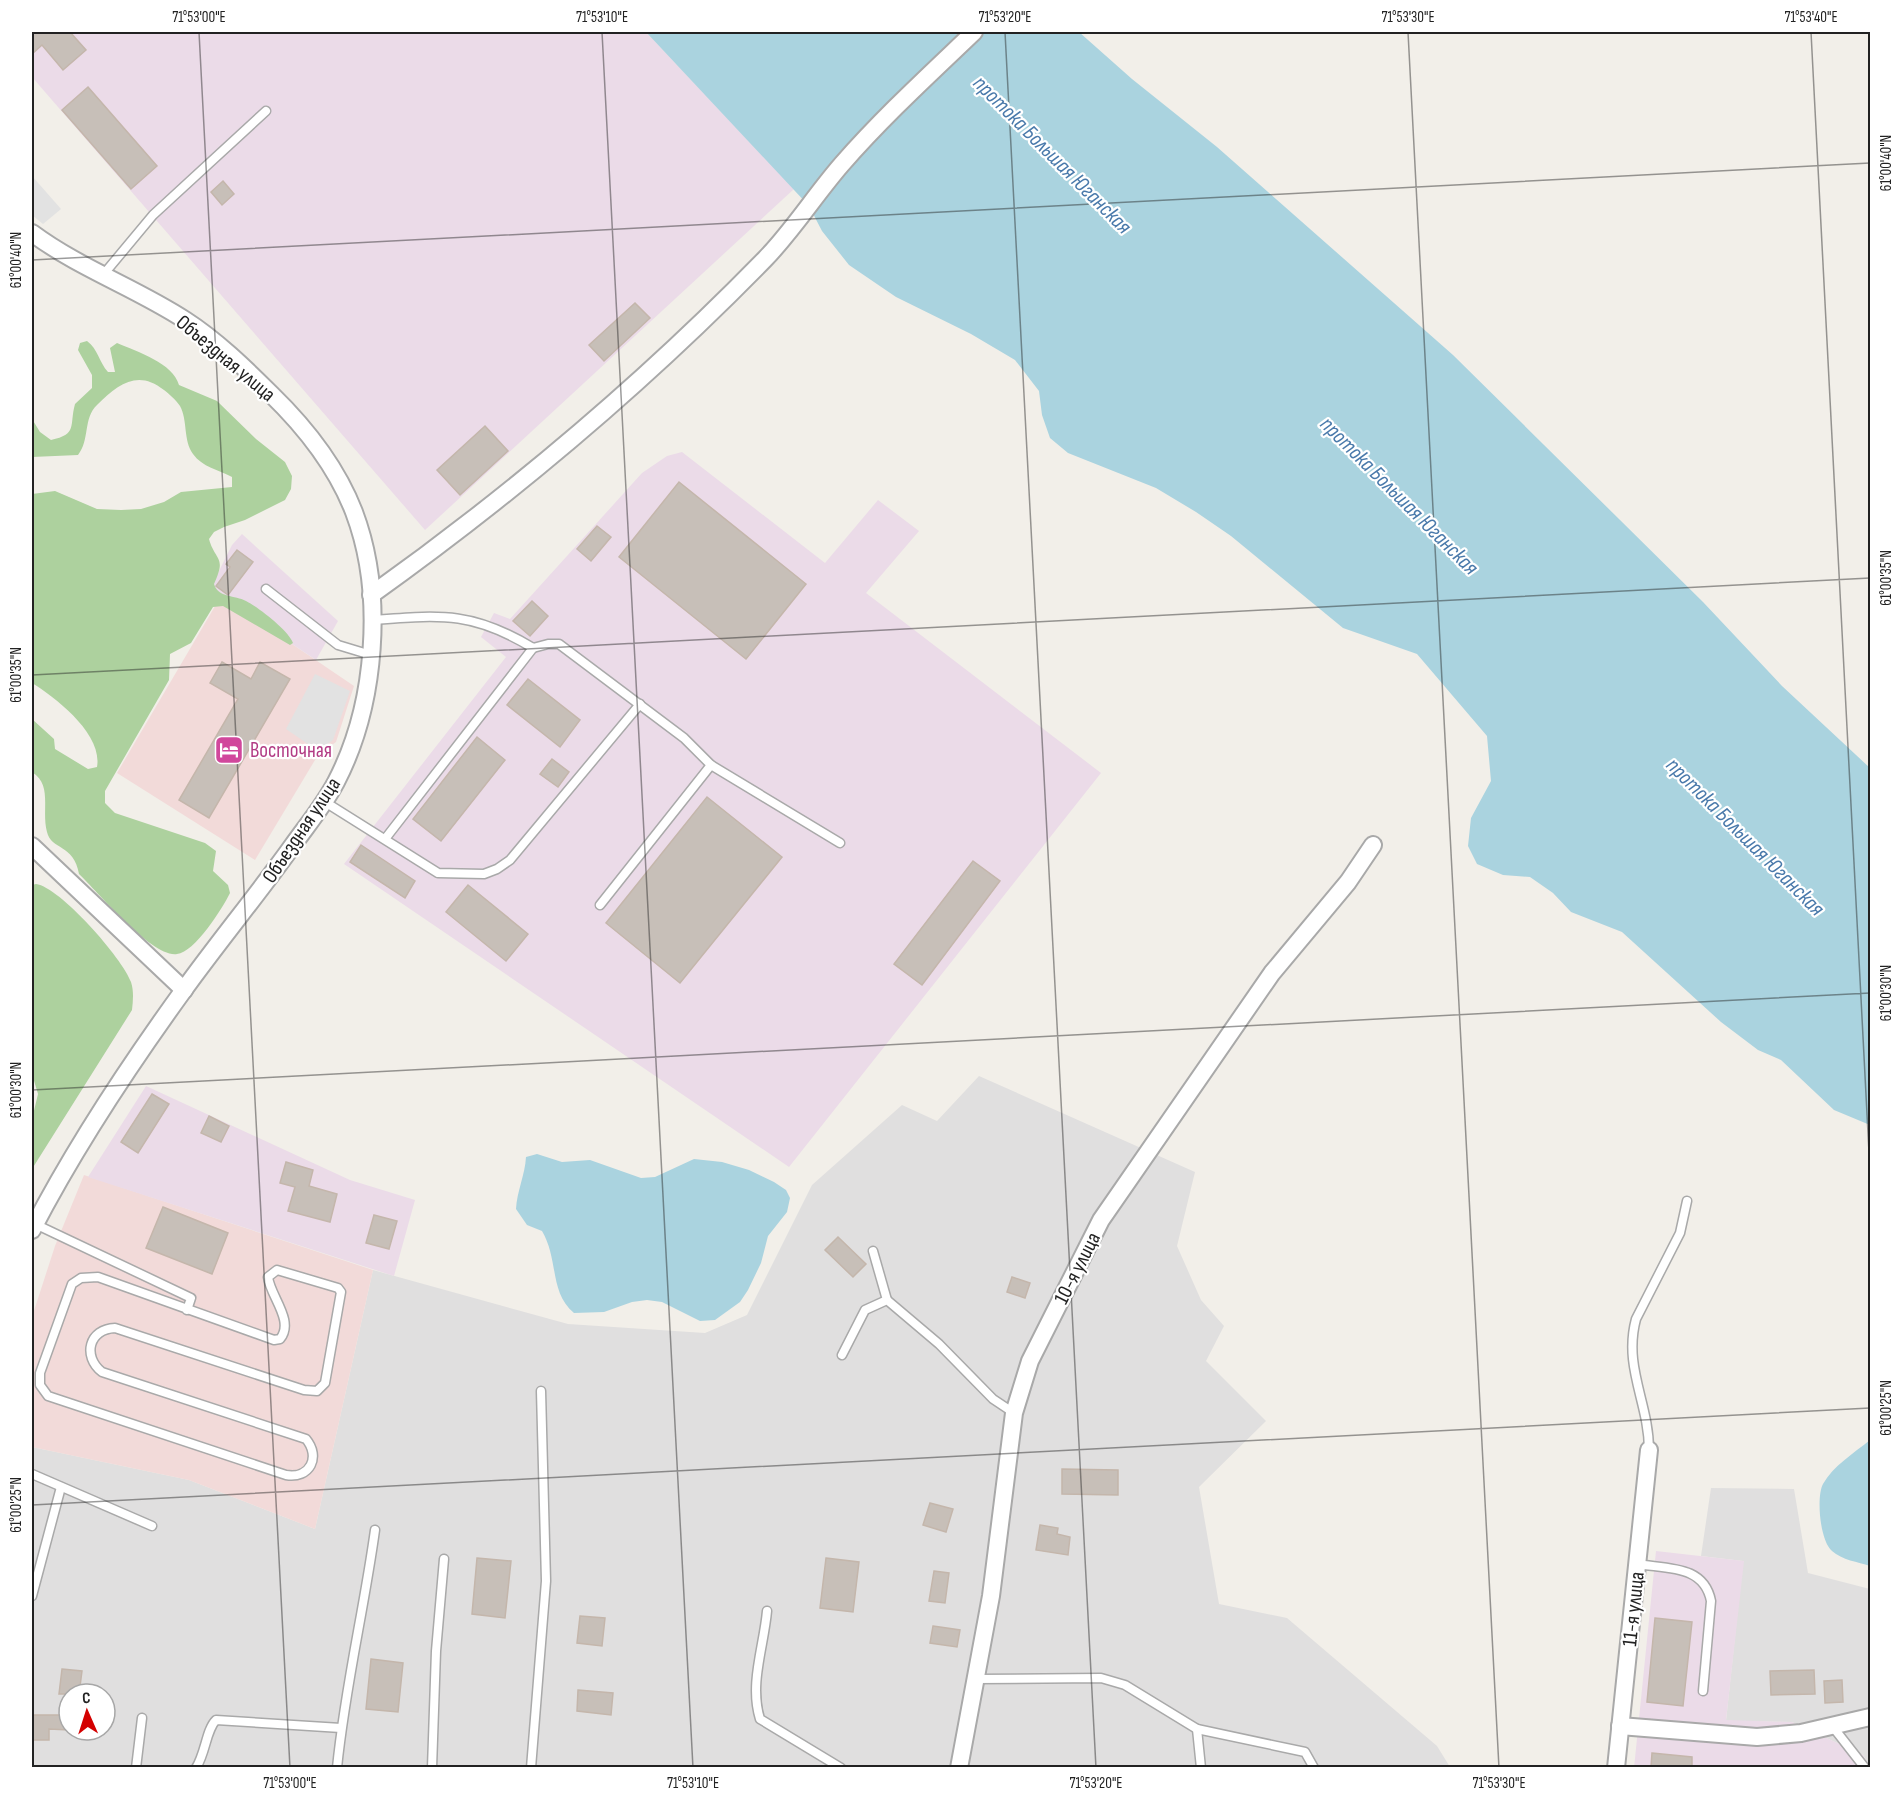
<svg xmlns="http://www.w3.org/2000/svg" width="1902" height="1799" viewBox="0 0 1902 1799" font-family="'Sofia Sans Condensed',sans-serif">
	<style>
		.residential { fill: #e0dfdf; fill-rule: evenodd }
		.commercial { fill: #f2dad9 }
		.industrial { fill: #ebdbe8 }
		.forest { fill: #add19e }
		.parking { fill: #e2e2e2 }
		.water { fill: #aad3df }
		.building { fill: #c7bfb8; stroke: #c4b6ab; stroke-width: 1.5 }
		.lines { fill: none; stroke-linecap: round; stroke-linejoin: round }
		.service-casing { stroke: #a9a9a9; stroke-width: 11 }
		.minor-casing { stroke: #a9a9a9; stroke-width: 20 }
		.service { stroke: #fff; stroke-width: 8 }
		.minor { stroke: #fff; stroke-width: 16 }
		.ticks { fill: none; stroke: #222; stroke-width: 1.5; stroke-opacity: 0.45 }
		.labels { text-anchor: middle; stroke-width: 4.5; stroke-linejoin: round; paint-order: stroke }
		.street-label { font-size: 21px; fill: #222; stroke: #fff }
		.hotel-label { font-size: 21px; fill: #b23c85; stroke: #fff; text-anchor: start }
		.water-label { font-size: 22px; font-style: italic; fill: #4a7aab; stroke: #fff }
		.neatline { fill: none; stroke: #222; stroke-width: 2 }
		.ticks-label { font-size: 15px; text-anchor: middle; fill: #222 }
	</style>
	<rect width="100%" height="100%" fill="#f2efe9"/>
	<!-- residential -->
	<g class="residential">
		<path d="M979,1076L1195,1172L1177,1246L1201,1300L1224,1326L1206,1361L1266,1421L1199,1487L1219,1604L1287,1618L1437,1746L1450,1767H32V1447L189,1480L315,1529L373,1270L568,1324L705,1333L747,1315L812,1185L902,1105L937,1121ZM69,1694H105V1730H69Z"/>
		<polygon points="1711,1488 1794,1489 1808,1573 1870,1589 1870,1767 1863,1755 1792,1722 1726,1721 1743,1561 1701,1556"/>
	</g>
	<!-- commercial -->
	<g class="commercial">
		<polygon points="221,596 354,686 336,742 318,755 255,860 117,773"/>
		<polygon points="84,1175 373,1270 315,1529 189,1480 32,1447 32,1317 55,1246"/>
	</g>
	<!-- industrial -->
	<g class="industrial">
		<polygon points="32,32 646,32 794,189 425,530 32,77"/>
		<polygon points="682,452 825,563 878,500 919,531 866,593 1101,773 789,1167 344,864 506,657 481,637 494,613 510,619 642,473 667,456"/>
		<polygon points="242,534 338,621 316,660 210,589 232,545"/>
		<polygon points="146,1086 350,1180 415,1200 394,1276 88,1177"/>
		<polygon points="1656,1551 1744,1561 1726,1720 1792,1722 1863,1755 1870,1768 1634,1768"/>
	</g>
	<!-- forest -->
	<g class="forest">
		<path d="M87,341C98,349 99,362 108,372H115L110,348L117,343C138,352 173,363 179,385L217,401L256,439L285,462L292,476L291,489L285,500L245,520L224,527L214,532L209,539C215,561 227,556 214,584C218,598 235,595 246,601C258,607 289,631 293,643L290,645L223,606L213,607L191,643L170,654L169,680L105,791V803L115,813L205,843L216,851L213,871L228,885L230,893C222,909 195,952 177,954C152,958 98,892 79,874C74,844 51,850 47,832C41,810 53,785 32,772V719L54,739L55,749L88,769L97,767C103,734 56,698 32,683V494L55,491L97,509L121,510L141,509L164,502L181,492L232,487V477C219,470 202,467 193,454C183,440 188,421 180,406C176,400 169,394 164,390C138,369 118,384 97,405C83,418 90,440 78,455L32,457V419L40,432L51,440C78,434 69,426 75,404L92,388V375L78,350L80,343Z"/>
		<path d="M36,884C60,887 123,959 131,982C134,991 133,1001 132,1010L32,1169V1119L38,1094L32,1074V885Z"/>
	</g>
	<!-- parking -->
	<g class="parking">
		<polygon points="32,176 61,209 43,224 32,215"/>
		<polygon points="315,674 350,691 333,740 318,751 286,729"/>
	</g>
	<!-- water -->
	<g class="water">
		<polygon points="646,32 1079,32 1132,79 1217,147 1453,355 1703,602 1782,686 1870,768 1870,1125 1834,1110 1781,1060 1758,1050 1721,1022 1622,932 1571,912 1553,893 1530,877 1503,875 1477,864 1468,846 1471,818 1491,781 1487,736 1417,654 1343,628 1231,536 1196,512 1156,488 1068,453 1050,438 1042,415 1039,391 1015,360 971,334 896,297 849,265 822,231 809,206"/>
		<path d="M537,1154L562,1162L590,1160L641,1178L655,1177L694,1159L722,1162L749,1170L774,1182L786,1190L790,1198L787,1212L768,1236L761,1263L748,1290L740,1302L715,1320L700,1321L662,1302L647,1300L632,1302L604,1312L574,1313C549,1292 559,1260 542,1231L527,1225L516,1209C517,1191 525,1175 526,1157Z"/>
		<path d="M1870,1440V1566C1858,1562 1842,1560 1832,1551C1820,1541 1816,1497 1823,1484C1833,1466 1854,1453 1870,1440Z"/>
	</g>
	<!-- building -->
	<g class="building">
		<polygon points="32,32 70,32 86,50 63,70 42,45 32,54"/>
		<polygon points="88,87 157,166 131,189 62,110"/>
		<polygon points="223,181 234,194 222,205 211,192"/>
		<polygon points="635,303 650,318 604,361 589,345"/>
		<polygon points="485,426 508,451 460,495 437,470"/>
		<polygon points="679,482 806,584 746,659 619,557"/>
		<polygon points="597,526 611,537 591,561 577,549"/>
		<polygon points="237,550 253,562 228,595 216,586 230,567 226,564"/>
		<polygon points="532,601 548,616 530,636 513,621"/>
		<polygon points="222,662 251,679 260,662 290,679 209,818 179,800 238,699 210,683"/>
		<polygon points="528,679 580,720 560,747 507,705"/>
		<polygon points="477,737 505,760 441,841 413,819"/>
		<polygon points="552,759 569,772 558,787 540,774"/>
		<polygon points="707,797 782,857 680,983 606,923"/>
		<polygon points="361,845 415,881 405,898 350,862"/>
		<polygon points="973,861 1000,881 922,985 894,964"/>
		<polygon points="468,885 528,934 506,961 446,912"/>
		<polygon points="152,1094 169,1104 138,1153 121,1142"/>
		<polygon points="209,1116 229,1126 221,1142 201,1133"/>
		<polygon points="286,1162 313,1170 309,1186 337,1194 330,1222 288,1211 295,1187 280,1183"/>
		<polygon points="163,1207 228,1233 212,1274 146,1248"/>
		<polygon points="374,1215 397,1221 389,1249 366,1243"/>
		<polygon points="838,1237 866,1264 853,1277 825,1250"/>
		<polygon points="1012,1277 1030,1283 1025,1298 1007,1292"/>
		<polygon points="1062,1469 1118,1470 1118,1495 1062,1494"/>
		<polygon points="930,1503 953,1509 946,1532 923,1525"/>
		<polygon points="1040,1525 1058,1528 1057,1534 1070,1537 1068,1555 1036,1550"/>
		<polygon points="477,1558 511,1561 505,1618 472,1614"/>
		<polygon points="826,1558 859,1562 853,1612 820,1608"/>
		<polygon points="934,1571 949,1573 945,1603 929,1601"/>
		<polygon points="580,1616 605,1618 602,1646 577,1643"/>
		<polygon points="1655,1618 1692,1622 1683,1706 1647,1702"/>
		<polygon points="933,1626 960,1630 957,1647 930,1643"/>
		<polygon points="371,1659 403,1663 398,1712 366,1709"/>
		<polygon points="62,1669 82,1671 79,1694 59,1694"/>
		<polygon points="1814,1670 1815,1694 1771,1695 1770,1671"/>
		<polygon points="1842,1680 1843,1702 1825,1703 1824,1681"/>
		<polygon points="578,1690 613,1693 611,1715 577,1711"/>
		<polygon points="32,1715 69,1715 69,1730 49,1729 49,1740 32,1740"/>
		<polygon points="1652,1753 1692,1757 1692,1767 1651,1767"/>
	</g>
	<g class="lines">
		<!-- service casing -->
		<g class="service-casing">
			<g id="service">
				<polyline points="103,275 153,215 266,111"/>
				<polyline points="266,589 338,645 371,655"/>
				<path d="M372,620C441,615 472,611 533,648L548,644H559L684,738L711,765L840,843"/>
				<polyline points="325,802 438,873 484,874 497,869 510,860 640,704"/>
				<polyline points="385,839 533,648"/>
				<polyline points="600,905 711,765"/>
				<polyline points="35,1224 191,1298 187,1310"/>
				<polyline points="873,1251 887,1300"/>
				<path d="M277,1270L338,1288L341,1292L325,1383L317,1391L304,1390L115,1328C89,1329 82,1356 102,1372L306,1439C321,1457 310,1479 286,1475L48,1396L40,1385V1373L72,1284L81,1278L98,1277L274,1340L280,1339C295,1321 270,1296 268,1277Z"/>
				<polyline points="842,1355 865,1310 887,1300 939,1344 993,1399 1014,1413"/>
				<path d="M1649,1450C1649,1403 1623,1367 1636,1319L1680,1233L1687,1201"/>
				<polyline points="32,1474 152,1526"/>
				<path d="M1637,1564C1668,1569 1704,1565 1711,1601L1703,1691"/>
				<polyline points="32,1596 61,1487"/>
				<path d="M767,1611C764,1646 749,1684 760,1719L841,1768"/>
				<polyline points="976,1679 1101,1678 1125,1685 1197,1729 1305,1752 1314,1768"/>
				<polyline points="1833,1727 1865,1768"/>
				<polyline points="1197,1729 1201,1768"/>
				<polyline points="136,1768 142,1718"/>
				<path d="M196,1768C206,1752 206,1730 216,1720L341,1728"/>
				<path d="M337,1768C345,1687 364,1610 375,1530"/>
				<polyline points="432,1768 436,1651 444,1559"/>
				<polyline points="531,1768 546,1581 541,1391"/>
			</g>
		</g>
		<!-- minor casing -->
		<g class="minor-casing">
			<g id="minor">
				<path d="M32,233C79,268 136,288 185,320C216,340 245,368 271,394C305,427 337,468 354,512C385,594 376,705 336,782C324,805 308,824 293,845C258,894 219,941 183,991C128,1067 75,1147 32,1230"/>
				<path d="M371,595C511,495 645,382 765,259C794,229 815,195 842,164C883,117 929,75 974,32"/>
				<polyline points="32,846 184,990"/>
				<polyline points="1620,1726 1757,1737 1801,1733 1870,1717"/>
				<polyline points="959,1768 991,1596 1014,1413 1030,1361 1101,1220 1272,973 1348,882 1373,845"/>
				<polyline points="1616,1768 1649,1450"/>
			</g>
		</g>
		<!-- service -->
		<use href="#service" class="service"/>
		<!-- minor -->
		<use href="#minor" class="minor"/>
	</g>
	<!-- ticks -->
	<path class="ticks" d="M199,32L290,1768M602,32L693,1768M1005,32L1096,1768M1408,32L1499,1768M1811,32L1870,1172M32,260L1870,163M32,675L1870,578M32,1090L1870,993M32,1505L1870,1408"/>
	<!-- icons -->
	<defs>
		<g id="hotel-square" transform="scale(1.5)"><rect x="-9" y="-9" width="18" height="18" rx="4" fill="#d1479c" stroke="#fff"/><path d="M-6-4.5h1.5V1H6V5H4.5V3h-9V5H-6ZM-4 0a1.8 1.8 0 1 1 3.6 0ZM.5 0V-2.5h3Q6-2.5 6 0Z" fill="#fff"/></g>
	</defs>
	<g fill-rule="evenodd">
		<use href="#hotel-square" x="229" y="750"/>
	</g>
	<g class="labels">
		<!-- street labels -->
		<g class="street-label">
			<text transform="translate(226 358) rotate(40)" y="7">Объездная улица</text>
			<text transform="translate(301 830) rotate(-56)" y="7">Объездная улица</text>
			<text transform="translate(1077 1268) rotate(-63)" y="7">10-я улица</text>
			<text transform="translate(1633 1609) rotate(-84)" y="7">11-я улица</text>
		</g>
		<!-- hotel labels -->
		<g class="hotel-label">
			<text x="250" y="757">Восточная</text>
		</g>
		<!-- water labels -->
		<g class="water-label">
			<text transform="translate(1053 154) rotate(45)" y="8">протока Большая Юганская</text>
			<text transform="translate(1400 495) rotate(45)" y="8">протока Большая Юганская</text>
			<text transform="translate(1746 836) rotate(45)" y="8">протока Большая Юганская</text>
		</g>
	</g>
	<!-- border -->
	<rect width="1902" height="1799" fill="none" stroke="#ffffff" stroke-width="66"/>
	<!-- north arrow -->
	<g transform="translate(87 1712) rotate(357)"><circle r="28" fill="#ffffff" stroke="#a7a7a7" stroke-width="1.5"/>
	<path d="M0-4.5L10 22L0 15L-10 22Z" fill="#d40000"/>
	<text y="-9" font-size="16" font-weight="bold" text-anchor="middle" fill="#222222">С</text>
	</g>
	<rect x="33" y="33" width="1836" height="1733" class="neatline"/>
	<g class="ticks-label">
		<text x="199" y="22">71°53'00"E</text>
		<text x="602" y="22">71°53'10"E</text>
		<text x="1005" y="22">71°53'20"E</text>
		<text x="1408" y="22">71°53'30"E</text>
		<text x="1811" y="22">71°53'40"E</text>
		<text transform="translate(1886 163) rotate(-90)" y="5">61°00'40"N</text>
		<text transform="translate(16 260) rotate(-90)" y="5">61°00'40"N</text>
		<text transform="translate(1886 578) rotate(-90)" y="5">61°00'35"N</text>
		<text transform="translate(16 675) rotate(-90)" y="5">61°00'35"N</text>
		<text transform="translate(1886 993) rotate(-90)" y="5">61°00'30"N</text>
		<text transform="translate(16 1090) rotate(-90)" y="5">61°00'30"N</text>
		<text transform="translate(1886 1408) rotate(-90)" y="5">61°00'25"N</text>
		<text transform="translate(16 1505) rotate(-90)" y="5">61°00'25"N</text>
		<text x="290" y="1788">71°53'00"E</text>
		<text x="693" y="1788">71°53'10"E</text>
		<text x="1096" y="1788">71°53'20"E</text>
		<text x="1499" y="1788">71°53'30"E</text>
	</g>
</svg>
